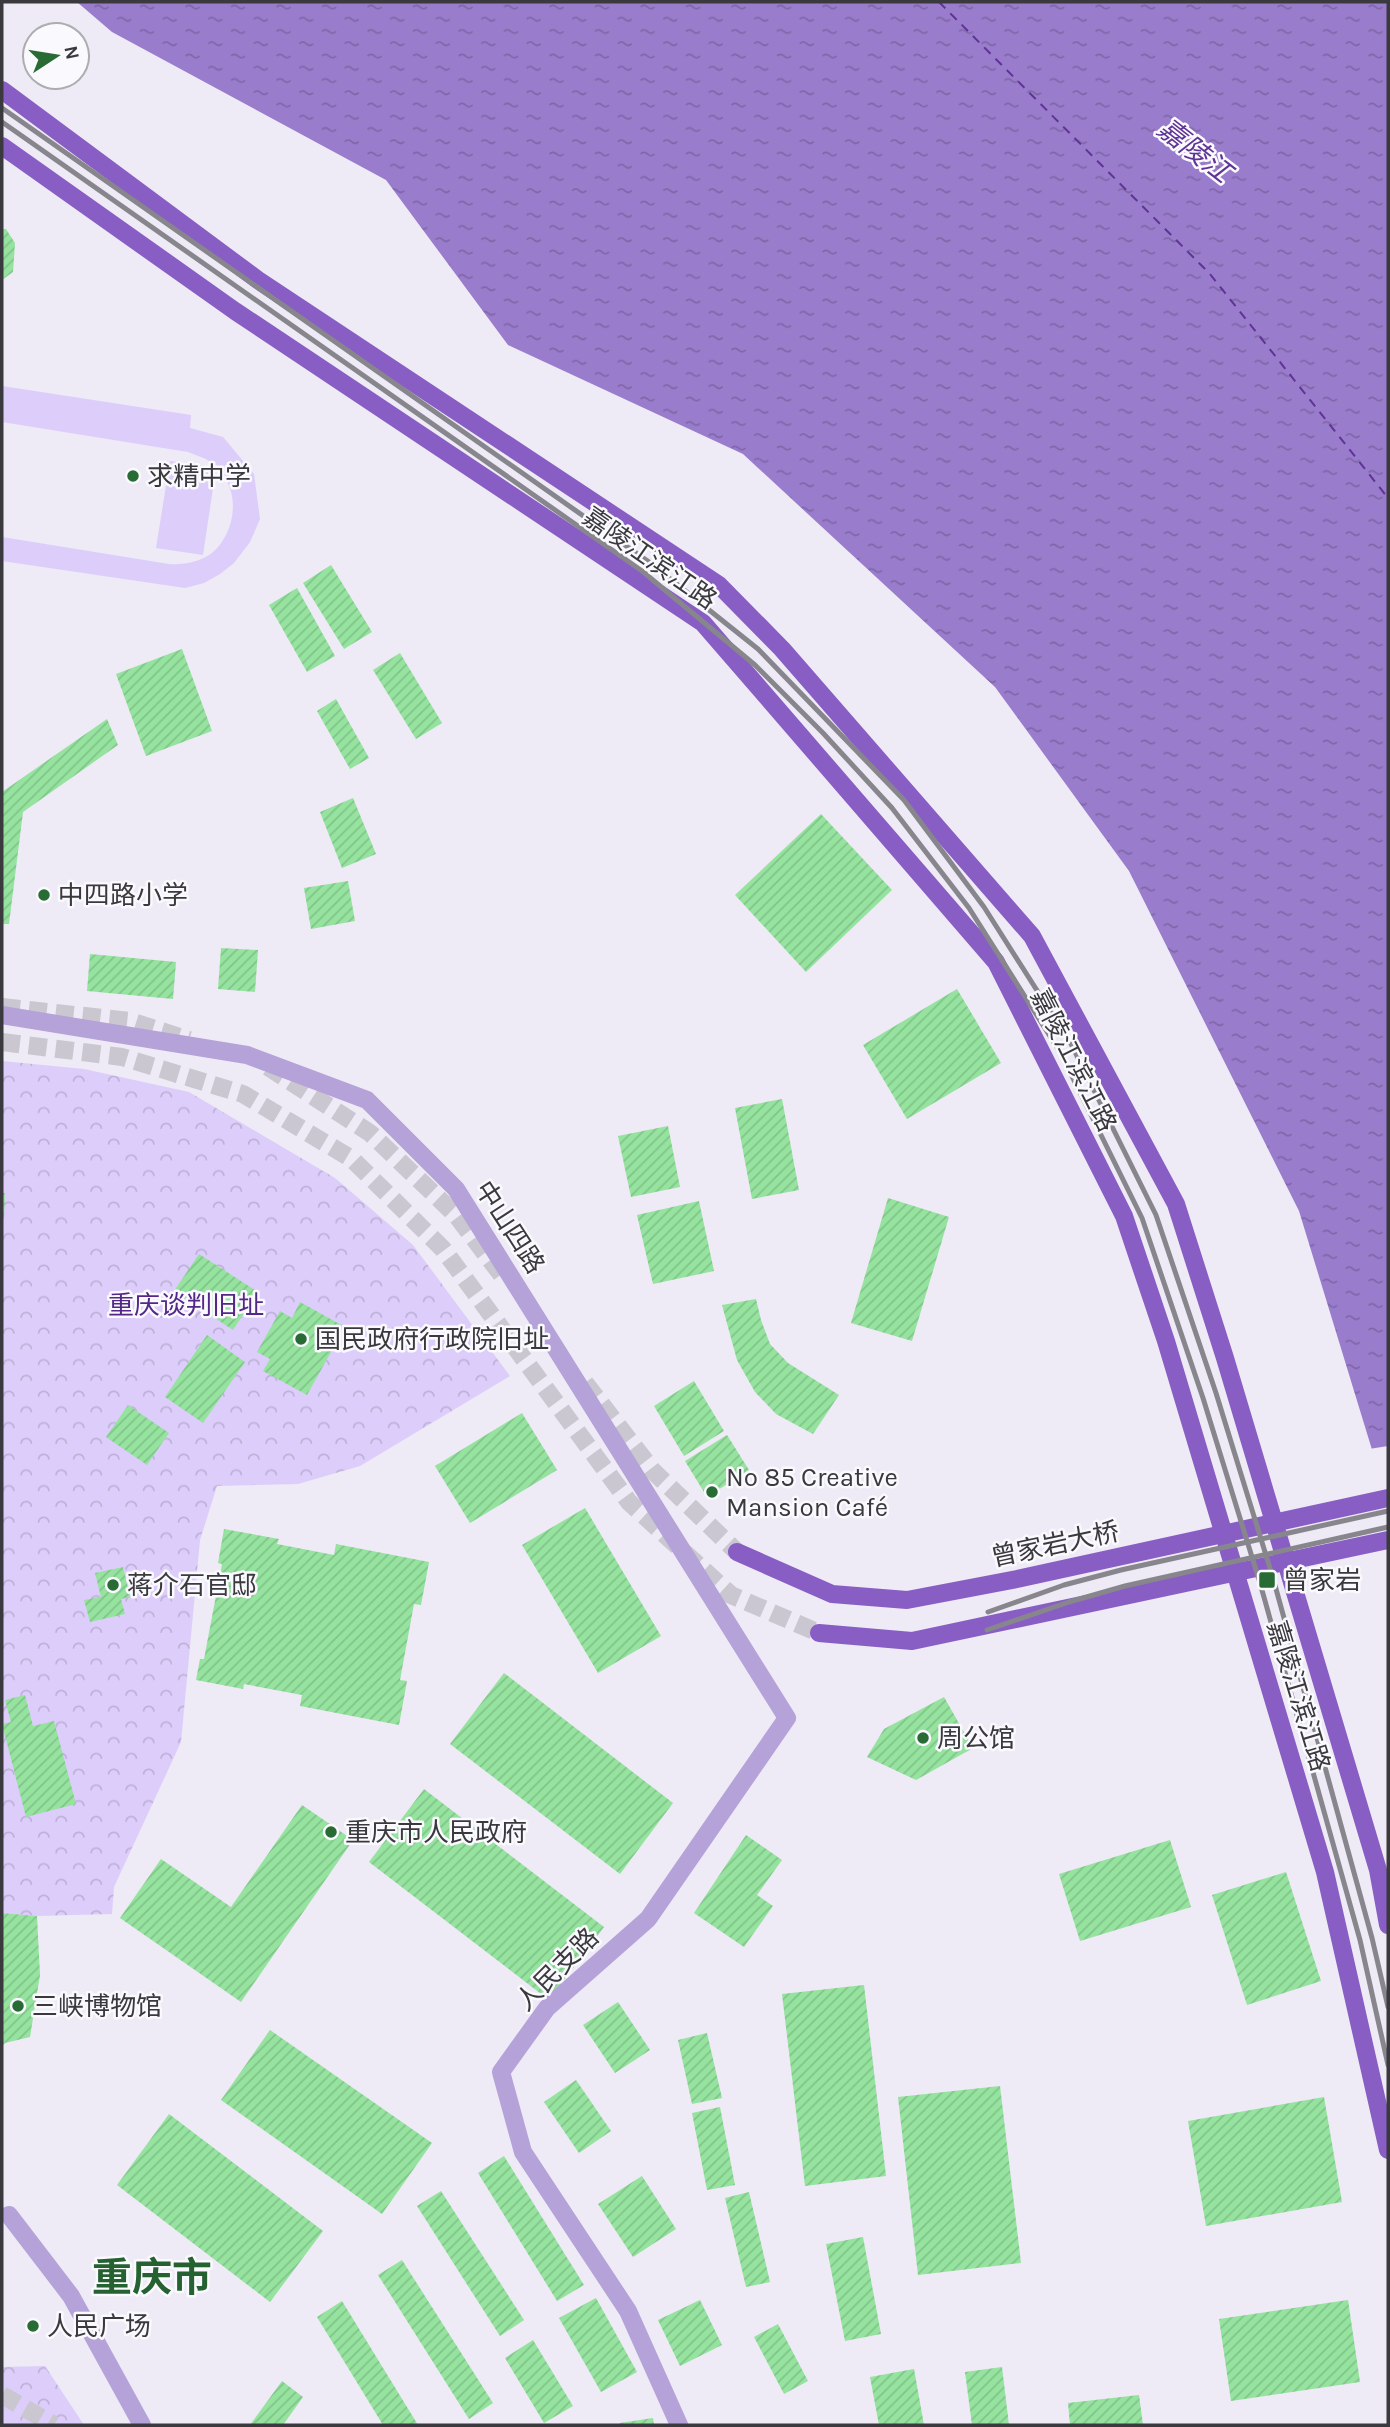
<svg xmlns="http://www.w3.org/2000/svg" width="1390" height="2427" viewBox="0 0 1390 2427" font-family="Karla,'Noto Sans SC',sans-serif">
	<style>
		.green { fill: #ddcdfb }
		.park { fill: url(#park-crowns) }
		.water { fill: url(#water-ripples) }
		.pier { fill: #eeeaf6 }
		.lines { fill: none; stroke-linecap: round; stroke-linejoin: round }
		.ferry { stroke: #5f3494; stroke-width: 2; stroke-dasharray: 9 7; stroke-linecap: butt }
		.building { fill: url(#building-hatch) }
		.major-tunnel { stroke: #cac7d1; stroke-width: 18; stroke-dasharray: 18 9; stroke-linecap: butt }
		.minor { stroke: #b5a2d9; stroke-width: 18 }
		.major { stroke: #885ec4; stroke-width: 18 }
		.rail { stroke: #88868d; stroke-width: 5 }
		.poi-dot { fill: #286b35; stroke: #faf9fd; stroke-width: 2.5 }
		.labels { text-anchor: middle; stroke-width: 5; stroke-linejoin: round; paint-order: stroke }
		.poi-label { font-size: 26px; fill: #3a393d; stroke: #faf9fd; text-anchor: start }
		.street-label { font-size: 26px; fill: #3a393d; stroke: #faf9fd }
		.park-label { font-size: 26px; fill: #542888; stroke: #faf9fd }
		.water-label { font-size: 28px; font-style: italic; fill: #5f3494; stroke: #faf9fd }
		.town-label { font-size: 40px; font-weight: bold; fill: #256131; stroke: #faf9fd }
	</style>
	<defs>
		<pattern id="park-crowns" width="20" height="18" patternUnits="userSpaceOnUse" patternTransform="scale(1.75)"><rect width="20" height="18" fill="#ddcdfb"/><path d="M2 6a3 3 0 1 1 6 0M12 15a3 3 0 1 1 6 0" fill="none" stroke="#beb1d8"/></pattern>
		<pattern id="water-ripples" width="26" height="14" patternUnits="userSpaceOnUse" patternTransform="scale(1.75)"><rect width="26" height="14" fill="#9a7ccd"/><path d="M2 4q2-2 4 0t4 0M15 11q2-2 4 0t4 0" fill="none" stroke="#7f67a8"/></pattern>
		<pattern id="building-hatch" width="6" height="6" patternUnits="userSpaceOnUse" patternTransform="scale(1.75)"><rect width="6" height="6" fill="#95e39f"/><path d="M-1 1l2-2M0 6l6-6M5 7l2-2" fill="none" stroke="#81c48a"/></pattern>
	</defs>
	<rect width="100%" height="100%" fill="#eeeaf6"/>
	<!-- green -->
	<path class="green" d="M2,386L191,415L190,428L223,437L254,474L260,519L250,542L234,563L220,574L204,583L185,588L2,561V537L169,564C184,565 200,562 212,553C236,533 242,489 216,468L203,555L156,548L170,461L216,467L206,459L188,452L2,422Z"/>
	<!-- park -->
	<g class="park">
		<polygon points="2,1061 84,1069 189,1092 335,1178 413,1245 510,1376 360,1466 298,1484 217,1486 200,1540 181,1742 114,1887 112,1914 37,1916 2,1913"/>
		<polygon points="45,2366 84,2425 2,2425 2,2367"/>
	</g>
	<!-- water -->
	<polygon class="water" points="77,2 1388,2 1388,1502 1299,1211 1129,871 995,687 743,454 508,345 386,180 112,32"/>
	<!-- pier -->
	<polygon class="pier" points="1388,1446 1388,1505 1385,1503 1369,1449"/>
	<g class="lines">
		<!-- ferry -->
		<polyline class="ferry" points="939,2 1210,274 1388,498"/>
	</g>
	<!-- building -->
	<g class="building">
		<polygon points="2,229 6,229 15,243 13,272 2,280"/>
		<polygon points="331,565 372,632 344,649 303,583"/>
		<polygon points="297,588 335,656 307,672 269,605"/>
		<polygon points="182,649 212,731 146,756 116,674"/>
		<polygon points="400,653 442,723 416,739 373,670"/>
		<polygon points="336,699 369,758 350,769 317,711"/>
		<polygon points="107,719 118,745 23,812 9,924 2,924 2,792"/>
		<polygon points="353,798 376,854 342,868 320,812"/>
		<polygon points="821,814 892,890 806,972 735,895"/>
		<polygon points="348,881 355,921 311,929 304,888"/>
		<polygon points="221,948 258,950 255,992 218,989"/>
		<polygon points="90,954 176,962 173,999 87,991"/>
		<polygon points="957,989 1001,1063 907,1119 863,1045"/>
		<polygon points="782,1099 799,1190 752,1199 735,1108"/>
		<polygon points="668,1126 680,1187 631,1197 618,1136"/>
		<polygon points="2,1193 5,1193 4,1219 2,1219"/>
		<polygon points="888,1198 949,1217 912,1341 851,1323"/>
		<polygon points="699,1201 714,1271 653,1284 637,1215"/>
		<polygon points="199,1254 258,1292 233,1330 174,1291"/>
		<polygon points="756,1299 761,1320 770,1344 788,1363 839,1395 813,1434 776,1414 755,1392 737,1360 722,1305"/>
		<polygon points="300,1302 345,1327 307,1395 263,1371 270,1359 257,1352 280,1311 292,1318"/>
		<polygon points="207,1335 245,1362 203,1423 165,1397"/>
		<polygon points="694,1381 724,1431 684,1456 654,1406"/>
		<polygon points="128,1405 169,1433 147,1465 106,1437"/>
		<polygon points="522,1413 557,1470 470,1523 435,1466"/>
		<polygon points="727,1435 749,1470 707,1497 685,1461"/>
		<polygon points="585,1508 661,1636 598,1673 522,1545"/>
		<polygon points="224,1529 279,1539 277,1544 334,1555 336,1544 429,1562 421,1605 414,1604 400,1680 407,1681 399,1725 300,1706 302,1695 244,1684 243,1689 196,1680 200,1659 204,1659 222,1564 218,1563"/>
		<polygon points="123,1567 130,1597 121,1599 125,1614 90,1622 84,1600 101,1597 95,1573"/>
		<polygon points="504,1673 673,1803 620,1874 450,1744"/>
		<polygon points="25,1695 33,1726 54,1721 76,1804 26,1817 2,1724 11,1722 5,1700"/>
		<polygon points="944,1697 973,1748 916,1780 867,1757 884,1729"/>
		<polygon points="424,1789 604,1927 549,2000 369,1862"/>
		<polygon points="302,1805 353,1840 241,2002 120,1918 161,1859 231,1907"/>
		<polygon points="746,1835 782,1860 757,1895 773,1906 744,1947 694,1913"/>
		<polygon points="1170,1840 1191,1907 1080,1941 1059,1874"/>
		<polygon points="1286,1872 1321,1981 1247,2005 1212,1895"/>
		<polygon points="2,1913 37,1916 40,1975 30,2037 5,2043 2,2046"/>
		<polygon points="864,1985 886,2176 805,2186 782,1994"/>
		<polygon points="618,2002 650,2050 615,2073 583,2025"/>
		<polygon points="270,2030 432,2143 382,2214 221,2100"/>
		<polygon points="707,2033 722,2098 692,2104 678,2040"/>
		<polygon points="576,2080 611,2131 579,2153 544,2102"/>
		<polygon points="1000,2086 1021,2263 918,2275 898,2097"/>
		<polygon points="1324,2097 1342,2202 1206,2226 1188,2121"/>
		<polygon points="720,2107 735,2185 707,2190 692,2113"/>
		<polygon points="169,2114 323,2231 270,2302 117,2185"/>
		<polygon points="504,2156 584,2285 557,2301 478,2173"/>
		<polygon points="642,2176 676,2229 633,2257 598,2204"/>
		<polygon points="441,2191 524,2320 500,2336 417,2206"/>
		<polygon points="749,2192 770,2282 746,2287 725,2198"/>
		<polygon points="863,2237 881,2334 845,2341 826,2244"/>
		<polygon points="402,2260 493,2403 469,2419 378,2275"/>
		<polygon points="596,2298 637,2372 601,2392 559,2318"/>
		<polygon points="700,2300 722,2345 680,2366 658,2320"/>
		<polygon points="1348,2300 1360,2382 1231,2401 1219,2319"/>
		<polygon points="342,2301 418,2425 383,2425 317,2317"/>
		<polygon points="778,2324 808,2381 784,2394 754,2337"/>
		<polygon points="533,2340 573,2406 544,2423 505,2358"/>
		<polygon points="1002,2367 1009,2425 972,2425 965,2372"/>
		<polygon points="914,2369 924,2425 879,2425 870,2377"/>
		<polygon points="282,2381 303,2397 283,2425 250,2425"/>
		<polygon points="1139,2395 1143,2425 1070,2425 1068,2403"/>
		<polygon points="653,2418 654,2425 620,2425 620,2423"/>
	</g>
	<g class="lines">
		<!-- major-tunnel -->
		<g class="major-tunnel">
			<polyline points="2,1007 130,1021 189,1040"/>
			<polyline points="2,1042 122,1057 243,1094 352,1159 443,1249 629,1502 731,1595 819,1633"/>
			<polyline points="268,1067 370,1133 456,1215 504,1278"/>
			<polyline points="585,1383 653,1471 737,1552"/>
			<polyline points="2,2395 54,2425"/>
		</g>
		<!-- minor -->
		<g class="minor">
			<polyline points="2,1015 247,1055 367,1100 456,1189 787,1718 648,1919 547,2008 501,2072 523,2152 628,2311 679,2425"/>
			<polyline points="9,2215 71,2296 142,2425"/>
		</g>
		<!-- major -->
		<g class="major">
			<polyline points="2,90 258,280 719,585 782,649 1032,936 1176,1204 1225,1358 1378,1870 1388,1925"/>
			<polyline points="2,146 235,311 703,623 996,962 1124,1216 1166,1341 1325,1872 1388,2150"/>
			<polyline points="737,1552 832,1594 907,1600 1017,1579 1388,1498"/>
			<polyline points="819,1633 912,1641 1388,1540"/>
		</g>
		<!-- rail -->
		<g class="rail">
			<polyline points="2,108 649,562 758,649 904,800 984,907 1071,1044 1156,1215 1216,1393 1273,1578 1372,1938 1388,2007"/>
			<polyline points="2,122 642,571 755,665 823,733 892,808 969,908 1060,1052 1142,1218 1203,1398 1260,1583 1360,1940 1388,2065"/>
			<polyline points="988,1612 1064,1585 1121,1570 1388,1511"/>
			<polyline points="987,1630 1069,1602 1125,1586 1388,1527"/>
		</g>
	</g>
	<!-- markers -->
	<g class="poi-dot">
		<circle cx="133" cy="476" r="7"/>
		<circle cx="44" cy="895" r="7"/>
		<circle cx="301" cy="1339" r="7"/>
		<circle cx="712" cy="1492" r="7"/>
		<rect x="1258" y="1571" width="18" height="18" rx="3.5"/>
		<circle cx="113" cy="1585" r="7"/>
		<circle cx="923" cy="1738" r="7"/>
		<circle cx="331" cy="1832" r="7"/>
		<circle cx="18" cy="2006" r="7"/>
		<circle cx="33" cy="2326" r="7"/>
	</g>
	<g class="labels">
		<!-- poi labels -->
		<g class="poi-label">
			<text x="147" y="485">求精中学</text>
			<text x="58" y="904">中四路小学</text>
			<text x="315" y="1348">国民政府行政院旧址</text>
			<text x="726" y="1486">No 85 Creative<tspan x="726" dy="30">Mansion Café</tspan></text>
			<text x="1283" y="1589">曾家岩</text>
			<text x="127" y="1594">蒋介石官邸</text>
			<text x="937" y="1747">周公馆</text>
			<text x="345" y="1841">重庆市人民政府</text>
			<text x="32" y="2015">三峡博物馆</text>
			<text x="47" y="2335">人民广场</text>
		</g>
		<!-- street labels -->
		<g class="street-label">
			<text transform="translate(650 558) rotate(35)" y="9">嘉陵江滨江路</text>
			<text transform="translate(1074 1060) rotate(63)" y="9">嘉陵江滨江路</text>
			<text transform="translate(510 1227) rotate(57)" y="9">中山四路</text>
			<text transform="translate(1055 1544) rotate(-12)" y="9">曾家岩大桥</text>
			<text transform="translate(1299 1696) rotate(73)" y="9">嘉陵江滨江路</text>
			<text transform="translate(557 1969) rotate(-45)" y="9">人民支路</text>
		</g>
		<!-- park labels -->
		<g class="park-label">
			<text x="186" y="1314">重庆谈判旧址</text>
		</g>
		<!-- water labels -->
		<g class="water-label">
			<text transform="translate(1195 150) rotate(38)" y="10">嘉陵江</text>
		</g>
		<!-- town labels -->
		<g class="town-label">
			<text x="152" y="2291">重庆市</text>
		</g>
	</g>
	<!-- border -->
	<rect width="1390" height="2427" fill="none" stroke="#3a393d" stroke-width="7"/>
	<!-- north arrow -->
	<g transform="translate(56 56) rotate(78)"><circle r="33" fill="#faf9fd" stroke="#adacb0" stroke-width="2"/>
	<path d="M0-5L12 26L0 18L-12 26Z" fill="#286b35"/>
	<text y="-10" font-size="19" font-weight="bold" text-anchor="middle" fill="#3a393d">N</text>
	</g>
</svg>
